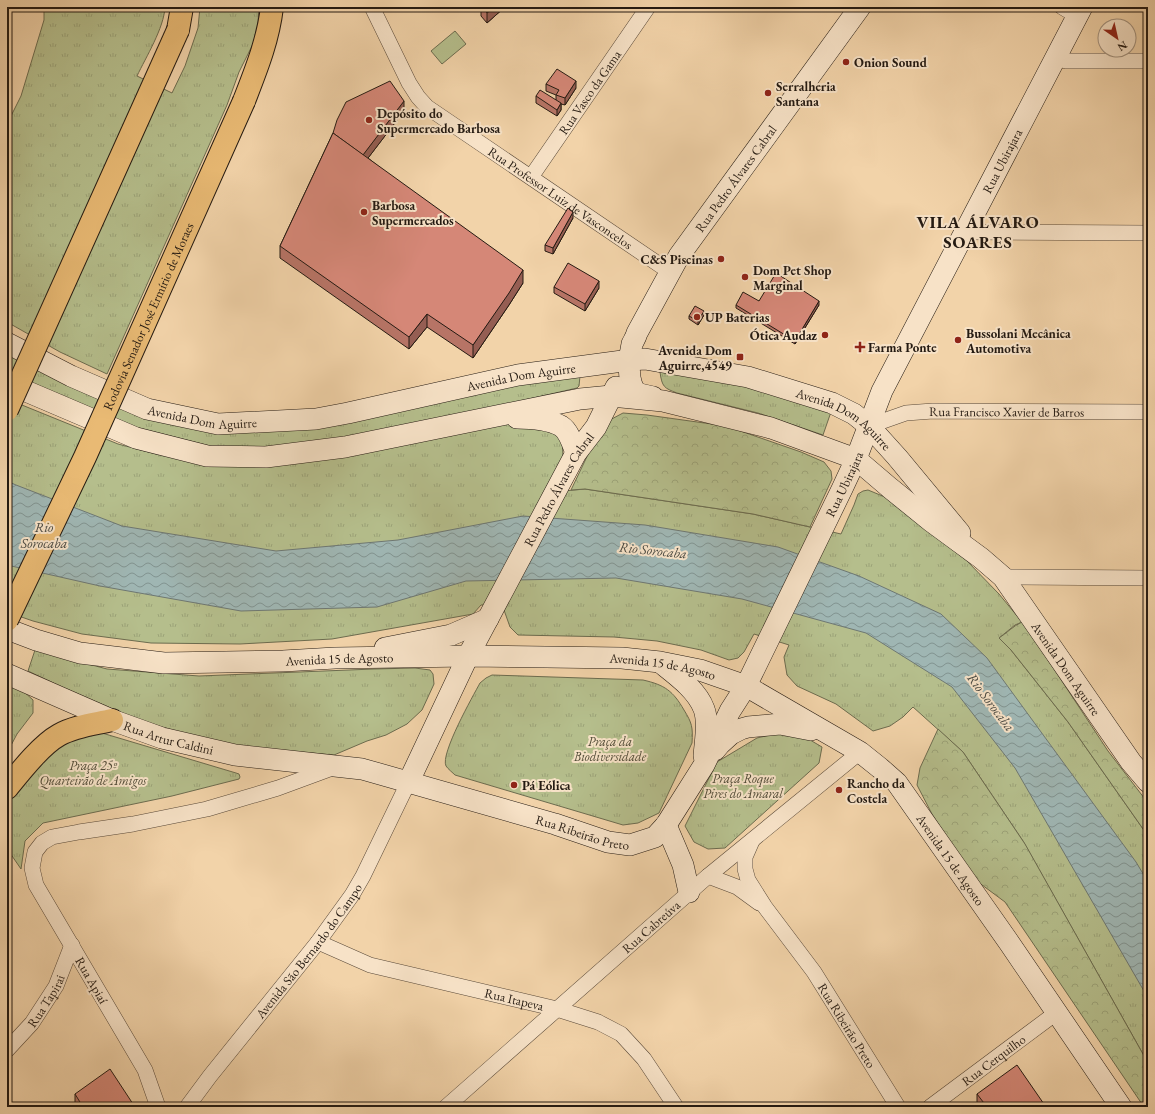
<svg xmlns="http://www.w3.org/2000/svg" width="1155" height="1114" viewBox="0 0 1155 1114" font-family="'EB Garamond',serif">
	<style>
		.grass { fill: url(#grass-tufts); stroke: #6c6c4f }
		.forest { fill: url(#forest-crowns); stroke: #6c6c4f }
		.pitch { fill: #b5be8c; stroke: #6c6c4f }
		.water { fill: url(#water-waves); stroke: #6e7873 }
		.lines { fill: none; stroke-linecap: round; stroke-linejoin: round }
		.street-casing { stroke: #584838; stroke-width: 16 }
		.secondary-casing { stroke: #241a12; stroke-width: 22 }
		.highway-casing { stroke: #241a12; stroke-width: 24 }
		.street { stroke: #f7e2c7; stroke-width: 15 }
		.secondary { stroke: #f7e2c7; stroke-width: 21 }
		.highway { stroke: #e9ba74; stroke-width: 22 }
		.highway-bridge-casing { stroke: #241a12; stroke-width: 24; stroke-linecap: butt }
		.highway-bridge { stroke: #e9ba74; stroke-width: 22 }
		.wall { fill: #b77466; stroke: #241a12 }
		.shaded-wall { fill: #955e53; stroke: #241a12 }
		.building { fill: #d58777; stroke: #241a12 }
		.poi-dot { fill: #8f2418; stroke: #f7e2c7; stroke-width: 1.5 }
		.labels { text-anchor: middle; stroke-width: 4; stroke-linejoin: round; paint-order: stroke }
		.poi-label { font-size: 13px; font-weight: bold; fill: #241a12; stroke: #f7e2c7; text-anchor: start }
		.street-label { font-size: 13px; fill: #241a12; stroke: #f7e2c7 }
		.park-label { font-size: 13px; font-style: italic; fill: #504b37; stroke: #f7e2c7 }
		.water-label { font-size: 14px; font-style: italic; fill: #494942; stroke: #f7e2c7 }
		.district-label { font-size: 17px; font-weight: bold; letter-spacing: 1px; fill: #241a12; stroke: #f7e2c7 }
	</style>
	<defs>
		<pattern id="grass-tufts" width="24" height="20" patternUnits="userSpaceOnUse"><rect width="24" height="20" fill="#b5be8c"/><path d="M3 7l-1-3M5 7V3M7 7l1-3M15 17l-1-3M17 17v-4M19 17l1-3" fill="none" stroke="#9ca378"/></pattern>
		<pattern id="forest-crowns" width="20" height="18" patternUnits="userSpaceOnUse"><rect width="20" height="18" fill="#b5be8c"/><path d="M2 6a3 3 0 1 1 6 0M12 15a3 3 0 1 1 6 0" fill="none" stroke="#9ca378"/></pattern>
		<pattern id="water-waves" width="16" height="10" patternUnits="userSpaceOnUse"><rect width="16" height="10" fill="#9fb6b3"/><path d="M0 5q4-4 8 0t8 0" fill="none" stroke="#819390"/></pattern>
	</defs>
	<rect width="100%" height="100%" fill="#f2d3a9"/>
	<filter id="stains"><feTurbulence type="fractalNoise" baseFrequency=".005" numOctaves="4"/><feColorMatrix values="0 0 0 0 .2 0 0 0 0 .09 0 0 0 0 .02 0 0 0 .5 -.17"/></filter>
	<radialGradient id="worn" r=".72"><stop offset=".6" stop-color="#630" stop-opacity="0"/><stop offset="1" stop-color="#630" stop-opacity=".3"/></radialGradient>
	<!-- grass -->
	<g class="grass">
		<path d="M44,7H165C164,28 146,57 137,76L172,93L185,66L198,28L200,7H259L257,36L239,72L227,105L107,374L60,352L7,322V124L21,96L44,20Z"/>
		<polygon points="7,350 211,428 508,384 580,376 579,386 577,388 424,423 337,440 263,447 214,447 131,426 9,373 7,373"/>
		<path d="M660,372L694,373L832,409L823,435L758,413L677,393C664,388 662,387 660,372Z"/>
		<polygon points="7,398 17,403 118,444 156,454 207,464 514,423 556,431 562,439 563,457 543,493 585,489 753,514 841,534 854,505 858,494 863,491 868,490 885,497 967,561 999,594 1022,622 1015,625 999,638 1011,650 1068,722 1148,836 1148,1063 1023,841 963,752 913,707 903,717 890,726 873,731 836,704 797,686 787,675 784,657 789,645 754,634 744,652 738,658 729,660 701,650 657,641 614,637 518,635 510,627 504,610 507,604 481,605 473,614 332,639 240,644 151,643 82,634 33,621 7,612"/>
		<polygon points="35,650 107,669 199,676 374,669 415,668 430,670 433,674 434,684 422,710 407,724 386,735 367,741 334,755 265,749 215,743 136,719 62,687 28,671"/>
		<path d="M492,675L643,680C665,685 673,691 684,710C692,723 693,727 692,743L659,813L638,823L623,825L455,775C453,773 448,769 446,766C440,754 473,696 480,683L486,678Z"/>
		<polygon points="7,684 21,689 33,700 33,713 17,734 7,753"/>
		<polygon points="783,732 805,737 822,747 819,763 725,848 708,849 694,842 685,826 717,762 757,738"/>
		<polygon points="102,733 236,773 239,774 240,777 239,779 172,796 43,823 25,841 21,869 10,853 7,857 7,803 19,787 64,741"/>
	</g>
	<!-- forest -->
	<g class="forest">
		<polygon points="623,413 647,415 726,426 801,452 824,462 831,471 832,479 810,527 753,514 585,489 571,490 594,442 606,422"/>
		<path d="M1022,622L1050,663L1108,751L1148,803V836L1068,722L1011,650L999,638C1007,633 1013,626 1022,622Z"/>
		<polygon points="938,729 963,752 1025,844 1148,1063 1148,1107 1144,1107 1005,902 974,879 932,814 917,785 920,768"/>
	</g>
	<!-- pitch -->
	<polygon class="pitch" points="455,31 466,44 442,64 431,51"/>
	<!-- water -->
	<polygon class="water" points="7,481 16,485 122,526 276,551 398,540 523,516 645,525 778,547 859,576 941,614 987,658 1136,862 1148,882 1148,998 1015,768 952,687 866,633 742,599 616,578 466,581 377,607 241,611 100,586 7,565"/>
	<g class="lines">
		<!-- street casing -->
		<g class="street-casing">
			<g id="street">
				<path id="s1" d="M372,7L409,83L418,97L427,107L670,272"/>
				<polyline points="1062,7 1077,16"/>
				<polyline points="1054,58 1066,61 1148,61"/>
				<path id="s2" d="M531,177L648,7"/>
				<polyline points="965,232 1148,233"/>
				<path id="s3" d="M869,426L906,413L933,411L1148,412"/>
				<polyline points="1003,577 1148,578"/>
				<path id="s4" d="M752,841L745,857V869L748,880L765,907L814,972L898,1107"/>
				<polyline points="708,876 737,887 759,903"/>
				<path id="s5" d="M318,942L370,965L557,1009L598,1022L621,1034L644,1059L676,1107"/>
				<path id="s6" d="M7,1050L32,1023L56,986L72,945"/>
				<polyline points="158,1107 145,1070 36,885 32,868 35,852 42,843 52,837 79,832 133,824 207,809 278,788 335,767"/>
				<path id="s7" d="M187,1107L210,1076L318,942L352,895L363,876L409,781"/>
				<path id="s8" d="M446,1107L708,876L860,752"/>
				<path id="s9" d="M930,1107L1056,1013"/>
			</g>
		</g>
		<!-- secondary casing -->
		<g class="secondary-casing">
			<g id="secondary">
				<path id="s10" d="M7,343L71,376L147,409L218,424L316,419L348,413L518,375L630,360L645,359L748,377L832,403L854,414L869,426L897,457L960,533"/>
				<path id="s11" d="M7,383L136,438L207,456L266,457L345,447L580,399L611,396L663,401L771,428L856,459L890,488L932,522L981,558L1003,577L1131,762L1148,782"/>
				<path id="s12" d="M653,397C649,396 642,395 638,393C626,386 629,356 632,344C634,340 636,337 637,333L679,256L860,7"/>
				<path d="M517,418C531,418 548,419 561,426C569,431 573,445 576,453"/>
				<path id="s13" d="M7,629L36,640L80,653L164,663L283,661L335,658L468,656L622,658L660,662L700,670L746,686L860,752L880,768L897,783L1010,944L1121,1107"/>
				<polyline points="385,648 451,635 488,619"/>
				<path d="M661,663C676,675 697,690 704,709C709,722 705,742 704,756"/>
				<path id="s14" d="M7,674L112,720L162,738L235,755L362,769L555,824L608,842L630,845L655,837L666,825L704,765L730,711L746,686L842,489L856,459L882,391L1082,7"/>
				<polyline points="715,750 720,744 731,734 741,729 748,727 780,724 811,730"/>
				<path id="s15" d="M409,781L468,656L491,613L576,453L596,427L616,387"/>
				<polyline points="666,825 683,865 689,892"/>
			</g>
		</g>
		<!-- highway casing -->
		<g class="highway-casing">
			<g id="highway">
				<polyline points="178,30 182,7"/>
				<path d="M244,101C256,70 268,41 272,7"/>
				<path d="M7,788C20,772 41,745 59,735C75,726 95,724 112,720"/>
			</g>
		</g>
		<!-- street -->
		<use href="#street" class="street"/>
		<!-- secondary -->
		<use href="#secondary" class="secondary"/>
		<!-- highway -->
		<use href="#highway" class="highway"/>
		<!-- highway-bridge casing -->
		<g class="highway-bridge-casing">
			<g id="highway-bridge">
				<polyline points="7,410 178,30"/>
				<path id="s16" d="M7,620L85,457L244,101"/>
			</g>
		</g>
		<!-- highway-bridge -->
		<use href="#highway-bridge" class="highway-bridge"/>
	</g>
	<!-- wall -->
	<g class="wall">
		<polygon points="480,7 505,7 487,23 481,16 481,8"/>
		<polygon points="546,84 576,88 565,105 561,104 561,110 557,116 536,103 536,96 556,100 556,95 546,91"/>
		<polygon points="404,111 368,158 523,283 509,305 473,358 427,327 409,349 280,258 280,246 333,133"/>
		<polygon points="573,218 553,254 545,251 545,245"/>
		<polygon points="554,287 599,288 585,311 554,293"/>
		<polygon points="759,301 819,305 795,344 736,308 736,305"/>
		<polygon points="704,315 698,325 689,319 689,316"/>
		<polygon points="75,1094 133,1104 133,1107 77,1107 75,1103"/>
		<polygon points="977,1094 1046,1107 978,1107 977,1106"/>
	</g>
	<!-- shaded-wall -->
	<g class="shaded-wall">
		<polygon points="494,7 505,7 487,23 487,13"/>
		<polygon points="576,81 576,88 565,105 565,98"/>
		<polygon points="404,101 404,111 362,166 362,156"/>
		<polygon points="561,103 561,110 557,116 557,110"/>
		<polygon points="573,212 573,218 553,254 553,248"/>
		<polygon points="523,270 523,283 509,305 473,358 473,345"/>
		<polygon points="599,281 599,288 585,311 585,304"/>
		<polygon points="819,301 819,305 795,344 795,341"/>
		<polygon points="704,311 704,315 698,325 698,321"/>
		<polygon points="427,314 427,327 409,349 409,337"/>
	</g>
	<!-- building -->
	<g class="building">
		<polygon points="482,7 494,7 487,13"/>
		<polygon points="557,69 576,81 565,98 556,95 559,90 546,84"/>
		<polygon points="390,81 404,101 363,155 333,133 337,120 346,102"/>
		<polygon points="540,90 561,103 557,110 536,96"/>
		<polygon points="333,133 523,270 509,293 473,345 427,314 409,337 280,246"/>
		<polygon points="568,208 573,212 553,248 545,245"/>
		<polygon points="568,263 599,281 585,304 554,287"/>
		<polygon points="776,273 819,301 795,341 736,305 743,292 759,301"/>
		<polygon points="695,306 704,311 698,321 689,316"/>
		<polygon points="1017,1065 1046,1107 987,1107 977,1094"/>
		<polygon points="110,1069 133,1104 128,1104 130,1107 83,1107 75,1094"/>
	</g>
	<!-- markers -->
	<g class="poi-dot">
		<circle cx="846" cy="62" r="4"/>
		<circle cx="768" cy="93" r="4"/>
		<circle cx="369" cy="120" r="4"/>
		<circle cx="364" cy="212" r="4"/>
		<circle cx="721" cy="259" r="4"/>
		<circle cx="745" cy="277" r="4"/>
		<circle cx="697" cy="317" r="4"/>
		<circle cx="825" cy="335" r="4"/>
		<circle cx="958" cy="340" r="4"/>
		<path d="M858 341h4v4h4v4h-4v4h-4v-4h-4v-4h4z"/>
		<rect x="736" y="353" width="8" height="8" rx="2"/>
		<circle cx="514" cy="785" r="4"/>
		<circle cx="839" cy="790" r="4"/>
	</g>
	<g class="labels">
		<!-- poi labels -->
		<g class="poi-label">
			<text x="854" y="67">Onion Sound</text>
			<text x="776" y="91">Serralheria<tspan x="776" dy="15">Santana</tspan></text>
			<text x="377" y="118">Depósito do<tspan x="377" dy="15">Supermercado Barbosa</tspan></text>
			<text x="372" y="210">Barbosa<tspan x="372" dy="15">Supermercados</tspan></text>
			<text x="713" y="264" text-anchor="end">C&amp;S Piscinas</text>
			<text x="753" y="275">Dom Pet Shop<tspan x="753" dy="15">Marginal</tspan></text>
			<text x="705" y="322">UP Baterias</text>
			<text x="966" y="338">Bussolani Mecânica<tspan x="966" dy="15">Automotiva</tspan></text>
			<text x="817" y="340" text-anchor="end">Ótica Audaz</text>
			<text x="868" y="352">Farma Ponte</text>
			<text x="732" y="355" text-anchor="end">Avenida Dom<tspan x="732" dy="15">Aguirre,4549</tspan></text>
			<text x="847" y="788">Rancho da<tspan x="847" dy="15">Costela</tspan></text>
			<text x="522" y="790">Pá Eólica</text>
		</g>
		<!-- street labels -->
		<g class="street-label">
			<text dy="5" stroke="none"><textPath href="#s2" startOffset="103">Rua Vasco da Gama</textPath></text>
			<text dy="5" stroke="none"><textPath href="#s14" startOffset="1437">Rua Ubirajara</textPath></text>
			<text dy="5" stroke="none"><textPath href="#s12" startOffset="263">Rua Pedro Álvares Cabral</textPath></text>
			<text dy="5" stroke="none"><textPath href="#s1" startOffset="276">Rua Professor Luiz de Vasconcelos</textPath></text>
			<text dy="5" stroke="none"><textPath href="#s16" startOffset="335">Rodovia Senador José Ermírio de Moraes</textPath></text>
			<text dy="5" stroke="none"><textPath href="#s10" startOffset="535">Avenida Dom Aguirre</textPath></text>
			<text dy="5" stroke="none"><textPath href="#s3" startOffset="140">Rua Francisco Xavier de Barros</textPath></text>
			<text dy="5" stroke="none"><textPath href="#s10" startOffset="211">Avenida Dom Aguirre</textPath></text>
			<text dy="5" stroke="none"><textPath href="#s10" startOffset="871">Avenida Dom Aguirre</textPath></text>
			<text dy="5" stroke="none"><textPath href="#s14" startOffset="1077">Rua Ubirajara</textPath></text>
			<text dy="5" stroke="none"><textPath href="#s15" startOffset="328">Rua Pedro Álvares Cabral</textPath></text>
			<text dy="5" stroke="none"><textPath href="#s13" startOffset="337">Avenida 15 de Agosto</textPath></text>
			<text dy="5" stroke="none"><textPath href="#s13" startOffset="661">Avenida 15 de Agosto</textPath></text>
			<text dy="5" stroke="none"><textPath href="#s11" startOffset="1177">Avenida Dom Aguirre</textPath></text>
			<text dy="5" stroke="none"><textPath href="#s14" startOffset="174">Rua Artur Caldini</textPath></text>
			<text dy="5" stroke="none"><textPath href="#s14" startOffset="600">Rua Ribeirão Preto</textPath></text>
			<text dy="5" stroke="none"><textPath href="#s13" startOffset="1021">Avenida 15 de Agosto</textPath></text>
			<text dy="5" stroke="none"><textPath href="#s8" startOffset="273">Rua Cabreúva</textPath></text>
			<text dy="5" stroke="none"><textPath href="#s7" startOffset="198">Avenida São Bernardo do Campo</textPath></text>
			<text transform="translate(92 980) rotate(60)" y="5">Rua Apiaí</text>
			<text dy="5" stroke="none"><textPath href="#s5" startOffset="205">Rua Itapeva</textPath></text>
			<text dy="5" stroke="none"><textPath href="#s6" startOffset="63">Rua Tapirai</textPath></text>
			<text dy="5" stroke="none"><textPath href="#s4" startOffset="217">Rua Ribeirão Preto</textPath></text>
			<text dy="5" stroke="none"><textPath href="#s9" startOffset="79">Rua Cerquilho</textPath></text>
		</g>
		<!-- park labels -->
		<g class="park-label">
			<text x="610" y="746">Praça da<tspan x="610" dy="15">Biodiversidade</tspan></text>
			<text x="93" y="770">Praça 25º<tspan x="93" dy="15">Quarteirão de Amigos</tspan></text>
			<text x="743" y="783">Praça Roque<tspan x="743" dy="15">Pires do Amaral</tspan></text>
		</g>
		<!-- water labels -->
		<g class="water-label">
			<text x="44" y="532">Rio<tspan x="44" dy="16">Sorocaba</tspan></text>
			<text transform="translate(653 550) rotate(6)" y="5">Rio Sorocaba</text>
			<text transform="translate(991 702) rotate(53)" y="5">Rio Sorocaba</text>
		</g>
		<!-- district labels -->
		<g class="district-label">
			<text x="978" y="228">VILA ÁLVARO<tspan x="978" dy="20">SOARES</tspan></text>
		</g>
	</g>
	<!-- margin -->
	<rect width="1155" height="1114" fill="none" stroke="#f2d3a9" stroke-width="24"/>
	<rect x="8" y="8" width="1139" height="1098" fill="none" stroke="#241a12" stroke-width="2"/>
	<rect x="12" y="12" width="1131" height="1090" fill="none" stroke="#241a12"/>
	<!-- north arrow -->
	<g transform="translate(1117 38) rotate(146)"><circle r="19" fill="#f7e2c7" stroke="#a3927f"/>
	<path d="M0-3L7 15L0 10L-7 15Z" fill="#8f2418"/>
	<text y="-6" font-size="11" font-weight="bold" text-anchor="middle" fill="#241a12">N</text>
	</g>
	<rect width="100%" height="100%" filter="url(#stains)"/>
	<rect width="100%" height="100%" fill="url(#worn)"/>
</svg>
